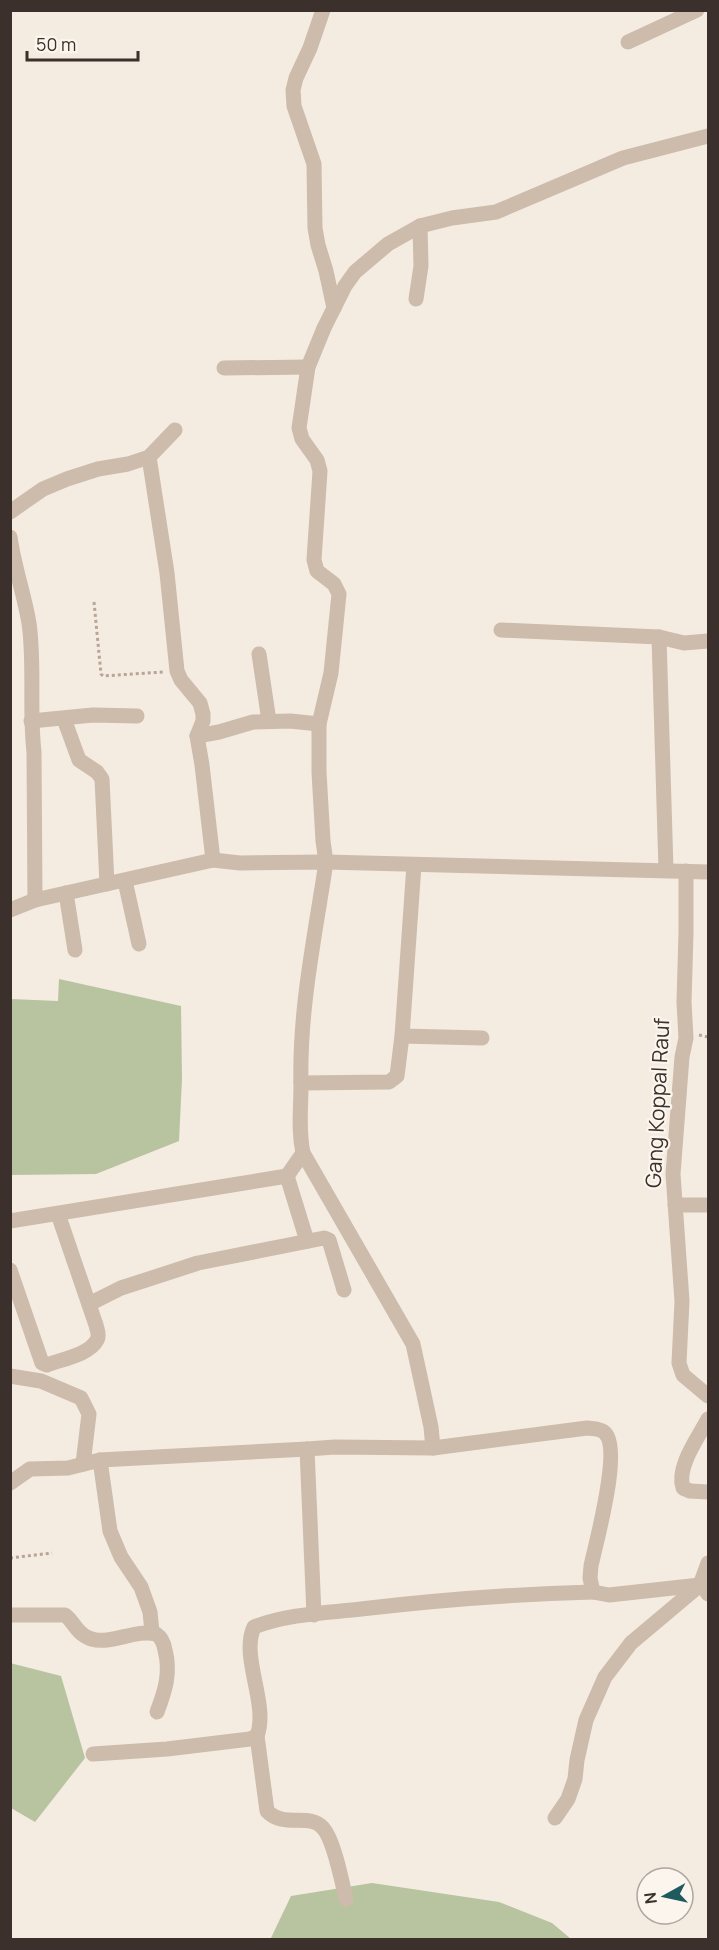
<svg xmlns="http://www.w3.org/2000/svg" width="719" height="1950" viewBox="0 0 719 1950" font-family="Manrope,sans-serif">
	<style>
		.green { fill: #b8c4a0 }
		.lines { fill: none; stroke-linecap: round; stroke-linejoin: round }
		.path { stroke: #b9a596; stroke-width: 3; stroke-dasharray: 3 3; stroke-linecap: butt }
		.minor { stroke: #cdbbac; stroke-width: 15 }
		.labels { text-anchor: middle; stroke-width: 4.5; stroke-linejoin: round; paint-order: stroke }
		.street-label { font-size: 21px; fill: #3b302b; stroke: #fbf5ee }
	</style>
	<rect width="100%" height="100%" fill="#f4ebe1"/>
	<!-- green -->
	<g class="green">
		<polygon points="59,979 181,1006 182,1079 179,1141 96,1174 11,1175 11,999 58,1001"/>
		<polygon points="10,1663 61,1676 85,1758 35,1822 11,1808"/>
		<polygon points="372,1883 499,1902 552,1923 571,1939 270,1940 291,1896"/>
	</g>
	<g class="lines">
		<!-- path -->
		<g class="path">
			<polyline points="94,602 101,674 103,676 163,672"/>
			<polyline points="699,1035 708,1037"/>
			<polyline points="10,1558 52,1553"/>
		</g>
		<!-- minor -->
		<g class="minor">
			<polyline points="323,10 310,48 296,78 293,90 294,106 314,164 315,228 318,245 326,271 334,308"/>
			<polyline points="628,42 697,10"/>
			<polyline points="416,299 421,266 420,226"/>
			<polyline points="224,368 308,367"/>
			<polyline points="149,457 167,573 177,671 181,680 200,703 203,714 203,721 197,736 202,765 213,860"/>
			<polyline points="10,512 43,489 67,479 98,469 128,464 149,457 175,430"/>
			<path d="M10,537C14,566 24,594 29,623C35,666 29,709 34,752L35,900"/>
			<polyline points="501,630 659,637 666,870"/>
			<polyline points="659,637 684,643 708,641"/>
			<polyline points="259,654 269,721"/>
			<polyline points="64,719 79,760 97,772 102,779 107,884"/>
			<polyline points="31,721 93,715 137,716"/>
			<polyline points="197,736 219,732 253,722 290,721 319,724"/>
			<polyline points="686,871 686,933 684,1002 686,1038 682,1057 673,1174 682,1301 679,1363 683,1375 708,1396"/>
			<polyline points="125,881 139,944"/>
			<polyline points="66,893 75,950"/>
			<polyline points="10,910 35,900 213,860 240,863 326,862 708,872"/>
			<polyline points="402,1036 482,1038"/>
			<polyline points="301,1083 389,1082 397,1076 402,1036 414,865"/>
			<polyline points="287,1176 307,1241"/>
			<polyline points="675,1205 708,1205"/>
			<polyline points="10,1221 287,1176 303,1153"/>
			<path d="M10,1270L42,1363L47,1365C62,1359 89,1355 97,1340C100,1335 97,1330 96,1325L58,1214"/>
			<polyline points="89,1304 121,1288 198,1263 324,1238 329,1240 344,1290"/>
			<polyline points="10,1376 41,1381 81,1398 89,1414 83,1464"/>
			<path d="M708,1419C698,1438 676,1467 683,1488L690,1491L708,1492"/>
			<path d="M433,1448L431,1427L413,1344L303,1153C298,1130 301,1108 301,1085C299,1009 315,936 326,862L323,841L319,772V724L331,673L339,594L334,584L317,571L314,560L320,471L317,460L302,439L299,428L308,367L324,328L345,286L355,272L388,244L420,226L452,218L496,212L623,158L708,136"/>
			<polyline points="100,1460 110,1531 121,1557 141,1587 150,1612 152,1632"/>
			<polyline points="10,1483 30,1469 68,1468 100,1460 307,1449"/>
			<path d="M10,1615H65C73,1621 76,1631 85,1636C105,1649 134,1628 156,1634C162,1638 164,1643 165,1650C171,1673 165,1691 157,1712"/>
			<path d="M314,1615L307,1449L335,1447L433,1448L587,1428C593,1429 600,1428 605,1433C622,1450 596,1542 591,1566L590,1578L593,1592L609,1595L700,1585L703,1586L708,1594"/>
			<polyline points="93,1754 167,1749 250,1739 257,1736"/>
			<polyline points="555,1818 568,1799 575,1779 577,1760 586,1720 605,1677 631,1643 700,1585 708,1563"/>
			<path d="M346,1899C342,1882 334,1840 323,1828C310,1812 284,1829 267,1811L257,1736C269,1704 240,1657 254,1627C288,1614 325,1613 361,1609C438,1600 516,1594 593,1592"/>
		</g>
	</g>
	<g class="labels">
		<!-- street labels -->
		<g class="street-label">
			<text transform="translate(658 1103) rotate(-87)" y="7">Gang Koppal Rauf</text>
		</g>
	</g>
	<!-- border -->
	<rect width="719" height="1950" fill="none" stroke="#3b302b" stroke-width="24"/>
	<!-- north arrow -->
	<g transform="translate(665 1896) rotate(262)"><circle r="28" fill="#fbf5ee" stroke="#aea6a0" stroke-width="1.5"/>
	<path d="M0-4.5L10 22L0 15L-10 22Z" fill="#1f5a5e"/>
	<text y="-9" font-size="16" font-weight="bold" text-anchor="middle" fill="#3b302b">N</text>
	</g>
	<!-- scale -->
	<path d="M27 51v9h111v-9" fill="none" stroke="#3b302b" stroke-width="3"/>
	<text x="36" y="51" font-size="18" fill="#3b302b" stroke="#fbf5ee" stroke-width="4.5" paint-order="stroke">50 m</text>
</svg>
